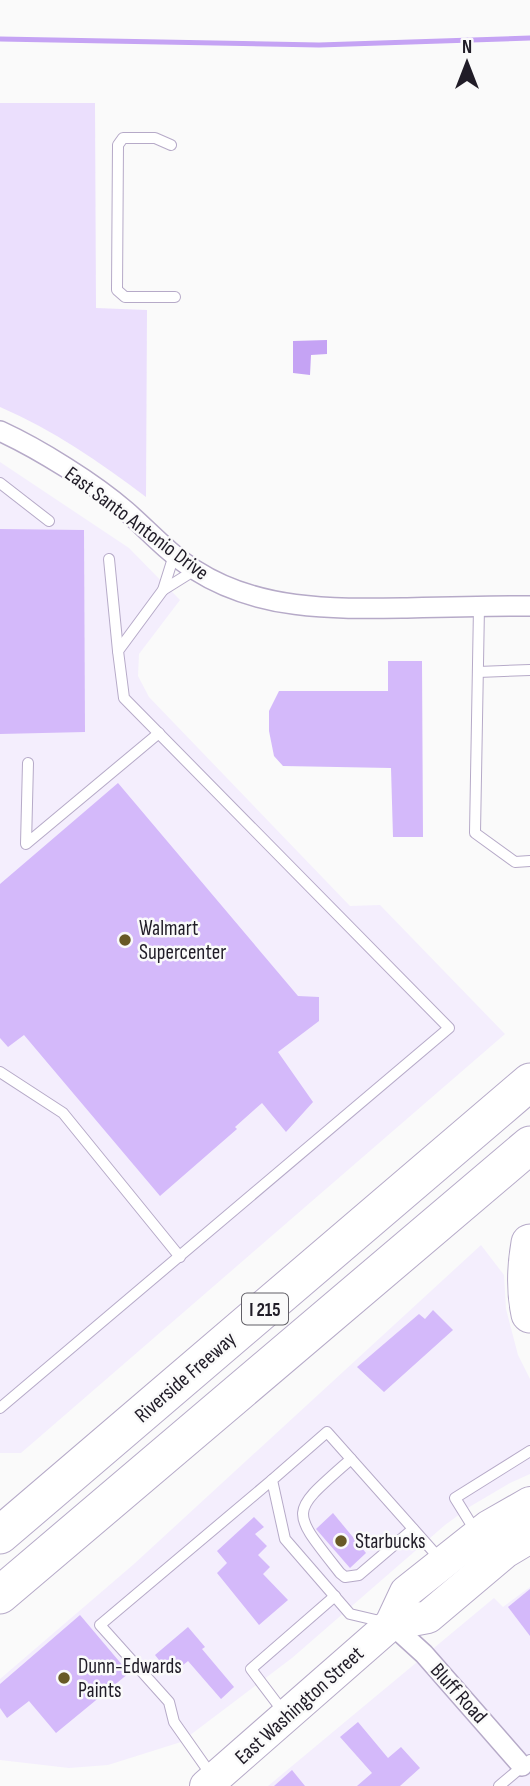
<svg xmlns="http://www.w3.org/2000/svg" width="530" height="1786" viewBox="0 0 530 1786" font-family="'Sofia Sans Condensed',sans-serif">
	<style>
		.built { fill: #f4eefd }
		.green { fill: #ebdffd }
		.water { fill: #c5a3f4 }
		.lines { fill: none; stroke-linecap: round; stroke-linejoin: round }
		.stream { stroke: #c5a3f4; stroke-width: 5 }
		.building { fill: #d4b9fa }
		.service-casing { stroke: #b6aac8; stroke-width: 12 }
		.minor-casing { stroke: #b6aac8; stroke-width: 22 }
		.primary-casing { stroke: #b6aac8; stroke-width: 34 }
		.motorway-casing { stroke: #b6aac8; stroke-width: 39 }
		.service { stroke: #fff; stroke-width: 10 }
		.minor { stroke: #fff; stroke-width: 19 }
		.primary { stroke: #fff; stroke-width: 32 }
		.motorway { stroke: #fff; stroke-width: 37 }
		.poi-dot { fill: #685926; stroke: #fafafa; stroke-width: 2.5 }
		.labels { text-anchor: middle; stroke-width: 5; stroke-linejoin: round; paint-order: stroke }
		.shield { fill: #fafafa; stroke: #615f66; stroke-width: 2 }
		.shield-label { font-size: 19px; font-weight: bold; fill: #201c27 }
		.street-label { font-size: 21px; fill: #201c27; stroke: #fafafa }
		.poi-label { font-size: 21px; fill: #201c27; stroke: #fafafa; text-anchor: start }
	</style>
	<rect width="100%" height="100%" fill="#fafafa"/>
	<!-- built -->
	<g class="built">
		<polygon points="0,462 129,548 180,600 139,654 138,676 149,697 350,906 380,905 505,1034 21,1453 0,1453"/>
		<polygon points="481,1245 504,1275 506,1309 518,1355 530,1379 530,1474 510,1483 471,1506 445,1525 292,1658 181,1742 108,1765 69,1768 0,1760 0,1679 134,1564"/>
		<polygon points="530,1587 530,1786 268,1786 494,1598 503,1607"/>
	</g>
	<!-- green -->
	<path class="green" d="M0,103H95L96,308L147,310L146,497C100,462 53,430 0,407Z"/>
	<!-- water -->
	<polygon class="water" points="327,340 327,354 311,355 310,375 293,373 293,341"/>
	<g class="lines">
		<!-- stream -->
		<polyline class="stream" points="0,39 319,45 530,38"/>
	</g>
	<!-- building -->
	<g class="building">
		<polygon points="0,529 84,530 85,732 0,734"/>
		<polygon points="388,661 422,661 423,837 393,837 391,768 283,766 274,756 269,731 269,711 279,691 388,691"/>
		<polygon points="118,783 298,996 319,997 319,1021 278,1052 313,1102 286,1132 262,1103 235,1127 237,1129 160,1196 24,1035 8,1047 0,1038 0,884"/>
		<polygon points="433,1310 453,1330 384,1392 357,1367 419,1314 425,1319"/>
		<polygon points="333,1513 366,1553 350,1568 316,1529"/>
		<polygon points="254,1517 264,1527 255,1534 267,1546 258,1555 270,1567 263,1574 288,1600 259,1625 217,1573 227,1563 217,1551"/>
		<polygon points="530,1589 530,1636 508,1607"/>
		<polygon points="80,1615 129,1673 56,1733 29,1701 7,1718 0,1708 0,1684"/>
		<polygon points="188,1627 205,1647 202,1649 234,1687 221,1699 188,1661 171,1675 155,1655"/>
		<polygon points="358,1722 388,1758 401,1747 420,1768 400,1786 357,1786 372,1773 340,1737"/>
		<polygon points="292,1770 305,1786 274,1786"/>
	</g>
	<g class="lines">
		<!-- service casing -->
		<g class="service-casing">
			<g id="service">
				<polyline points="171,145 155,138 123,138 118,145 117,290 125,297 175,297"/>
				<polyline points="0,483 49,521"/>
				<polyline points="109,559 118,651"/>
				<polyline points="163,590 195,570"/>
				<polyline points="479,607 475,833 515,862 530,861"/>
				<polyline points="478,672 530,670"/>
				<polyline points="28,763 26,844 159,733"/>
				<polyline points="0,1072 63,1113 180,1257"/>
				<polyline points="0,1408 449,1028 124,698 118,651 163,590 174,555"/>
				<path d="M351,1459C289,1514 289,1508 340,1573L345,1577L359,1575L413,1529"/>
				<polyline points="476,1532 455,1498 530,1451"/>
				<polyline points="384,1622 350,1614 285,1539 272,1480 327,1432 440,1559"/>
				<polyline points="285,1714 251,1669 335,1596"/>
				<polyline points="212,1776 174,1722 169,1702 100,1625 272,1480"/>
				<polyline points="499,1786 530,1760"/>
			</g>
		</g>
		<!-- minor casing -->
		<g class="minor-casing">
			<g id="minor">
				<path d="M0,431C39,449 94,483 126,511C149,531 169,554 195,570C259,611 334,609 407,608C448,607 489,606 530,606"/>
				<polyline points="391,1624 424,1654 522,1766"/>
			</g>
		</g>
		<!-- primary casing -->
		<g class="primary-casing">
			<g id="primary">
				<polyline points="391,1624 428,1617 505,1552 530,1537"/>
				<polyline points="206,1786 391,1624 406,1592 488,1527 530,1503"/>
			</g>
		</g>
		<!-- motorway casing -->
		<g class="motorway-casing">
			<g id="motorway">
				<path d="M530,1243C526,1266 525,1291 530,1314"/>
				<polyline points="0,1535 530,1082"/>
				<polyline points="0,1595 530,1145"/>
			</g>
		</g>
		<!-- service -->
		<use href="#service" class="service"/>
		<!-- minor -->
		<use href="#minor" class="minor"/>
		<!-- primary -->
		<use href="#primary" class="primary"/>
		<!-- motorway -->
		<use href="#motorway" class="motorway"/>
	</g>
	<!-- markers -->
	<g class="poi-dot">
		<circle cx="125" cy="940" r="7"/>
		<circle cx="341" cy="1541" r="7"/>
		<circle cx="64" cy="1678" r="7"/>
	</g>
	<g class="labels">
		<!-- shield labels -->
		<rect class="shield" x="242" y="1293.5" width="46" height="31" rx="5"/>
		<g class="shield-label">
			<text x="265" y="1316">I 215</text>
		</g>
		<!-- street labels -->
		<g class="street-label">
			<text transform="translate(137 523) rotate(37)" y="7">East Santo Antonio Drive</text>
			<text transform="translate(185 1377) rotate(-41)" y="7">Riverside Freeway</text>
			<text transform="translate(459 1693) rotate(48)" y="7">Bluff Road</text>
			<text transform="translate(299 1705) rotate(-42)" y="7">East Washington Street</text>
		</g>
		<!-- poi labels -->
		<g class="poi-label">
			<text x="139" y="935">Walmart<tspan x="139" dy="24">Supercenter</tspan></text>
			<text x="355" y="1548">Starbucks</text>
			<text x="78" y="1673">Dunn-Edwards<tspan x="78" dy="24">Paints</tspan></text>
		</g>
	</g>
	<!-- north arrow -->
	<g transform="translate(467 63)" stroke="#fafafa" stroke-width="5" paint-order="stroke">
	<path d="M0-5L12 26L0 18L-12 26Z" fill="#201c27"/>
	<text y="-10" font-size="19" font-weight="bold" text-anchor="middle" fill="#201c27">N</text>
	</g>
</svg>
